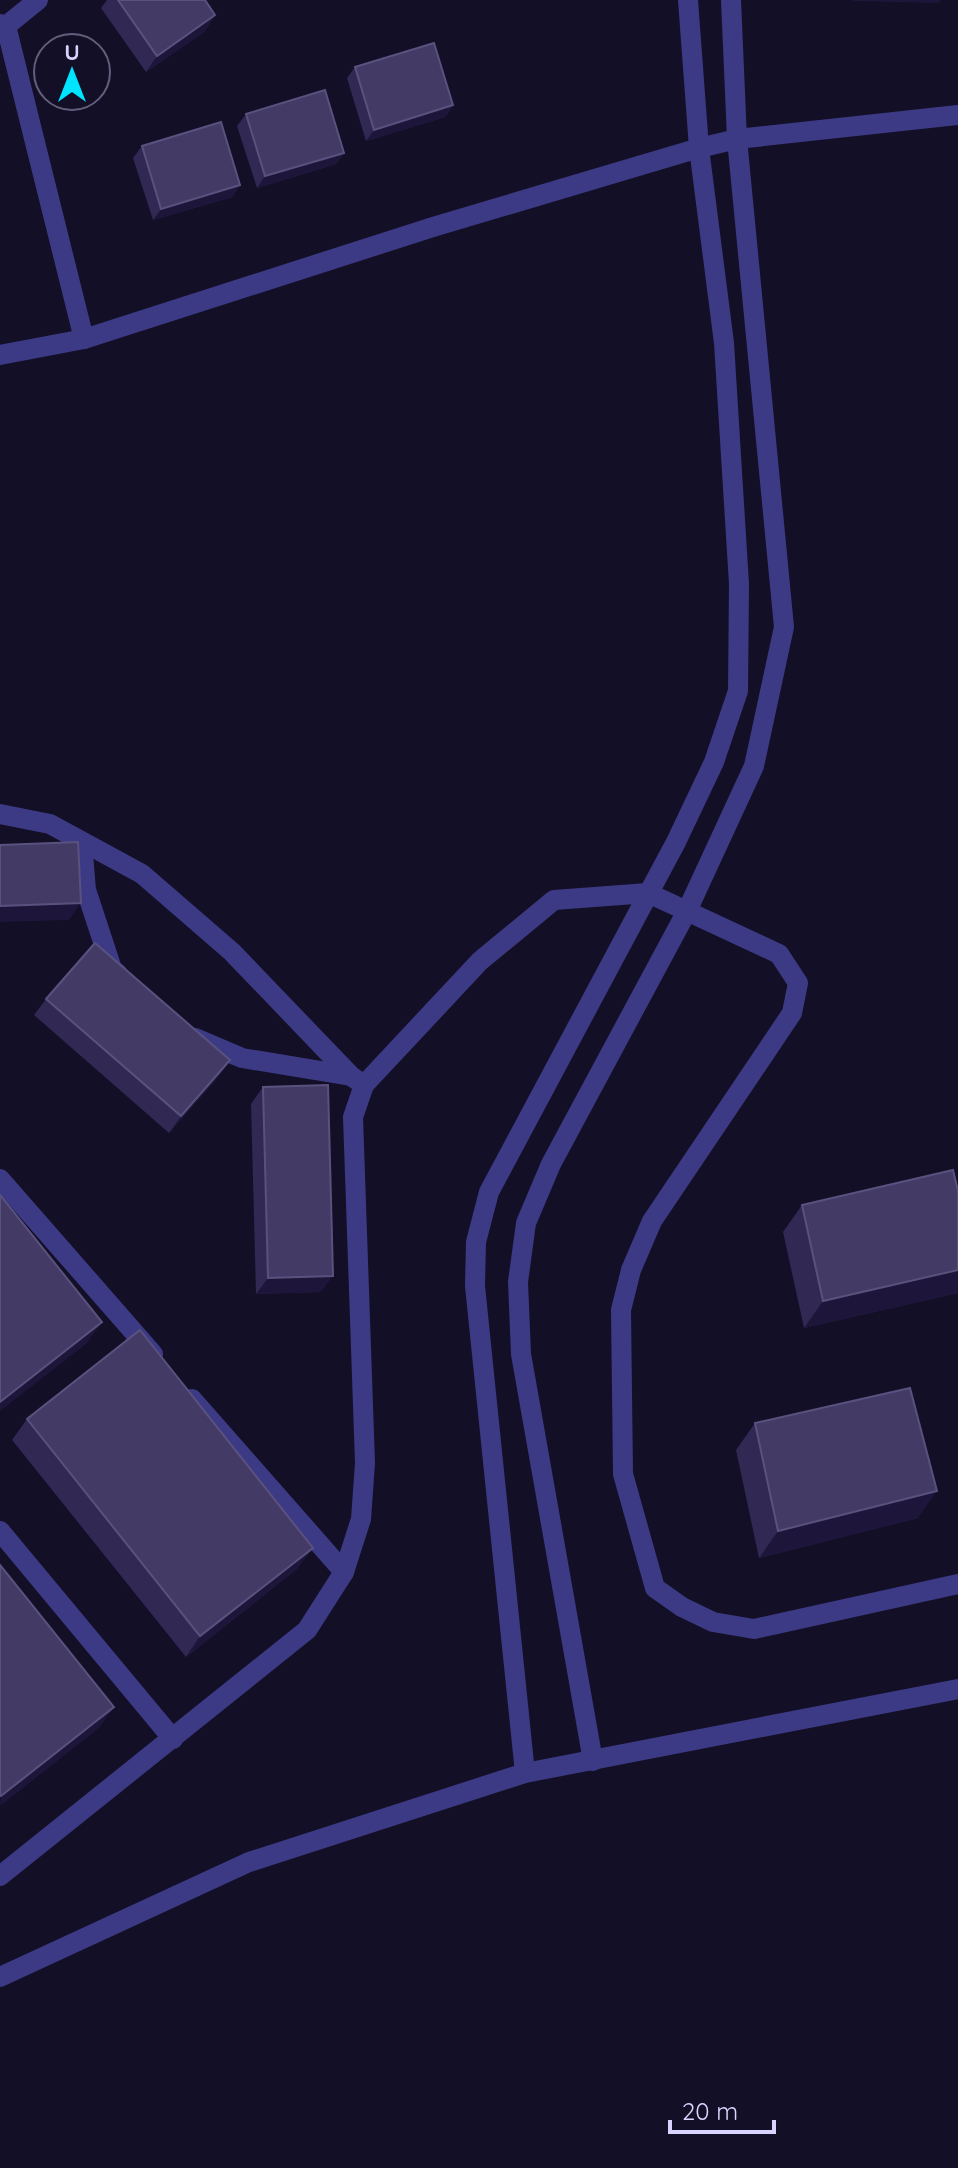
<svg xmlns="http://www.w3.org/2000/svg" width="958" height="2168" viewBox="0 0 958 2168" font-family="Quicksand,sans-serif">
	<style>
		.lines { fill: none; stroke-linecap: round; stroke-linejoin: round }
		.minor { stroke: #3d3a85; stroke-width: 20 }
		.wall { fill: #312854 }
		.shaded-wall { fill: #1d163a }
		.building { fill: #433a66; stroke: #5a527e; stroke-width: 2 }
	</style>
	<rect width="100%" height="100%" fill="#130f26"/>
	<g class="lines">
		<!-- minor -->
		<g class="minor">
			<polyline points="0,24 6,26 84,339"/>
			<polyline points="6,26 38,0"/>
			<polyline points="0,355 84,339 433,227 699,148 737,139 958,115"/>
			<polyline points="0,814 50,824 142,874 232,952 351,1076 364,1085"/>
			<polyline points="82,842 86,890 112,969 118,974"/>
			<polyline points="195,1038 242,1058 351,1076"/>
			<polyline points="0,1179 153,1354"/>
			<polyline points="192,1399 344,1572"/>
			<polyline points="0,1531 173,1739"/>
			<polyline points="593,1761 521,1354 518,1282 526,1223 551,1164 687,911 754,766 784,627 737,139 731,0"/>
			<polyline points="525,1773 475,1286 476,1242 489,1192 676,842 714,762 738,691 739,584 724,343 699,148 688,0"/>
			<polyline points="0,1876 307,1630 344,1572 361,1519 365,1463 353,1117 364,1085 480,961 554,900 648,893 779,954 798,983 792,1013 652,1221 631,1270 621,1310 623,1474 655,1588 682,1607 713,1622 754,1629 958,1584"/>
			<polyline points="0,1977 249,1862 525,1773 958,1689"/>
		</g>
	</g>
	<!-- wall -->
	<g class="wall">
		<polygon points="107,0 205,0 215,15 204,32 146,72 101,8"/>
		<polygon points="355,67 453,105 445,117 366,141 347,78"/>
		<polygon points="246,114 344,153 336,164 257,188 237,126"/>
		<polygon points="142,146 240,185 232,197 153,220 133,158"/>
		<polygon points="46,999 230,1060 218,1077 169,1133 34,1015"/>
		<polygon points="263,1087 321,1292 256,1294 251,1104"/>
		<polygon points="802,1205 958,1293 804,1328 783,1232"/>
		<polygon points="27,1419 298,1568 186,1657 12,1440"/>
		<polygon points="755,1423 918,1518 759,1558 736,1450"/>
	</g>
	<!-- shaded-wall -->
	<g class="shaded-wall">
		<polygon points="854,0 941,0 940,3 853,1"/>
		<polygon points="215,15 204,32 146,72 157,56"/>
		<polygon points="453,105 445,117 366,141 374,130"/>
		<polygon points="344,153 336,164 257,188 265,176"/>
		<polygon points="240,185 232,197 153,220 161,209"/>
		<polygon points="81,903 69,920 0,922 0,906"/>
		<polygon points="230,1060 218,1077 169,1133 181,1116"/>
		<polygon points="958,1270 958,1293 804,1328 823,1301"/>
		<polygon points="333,1276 321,1292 256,1294 268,1278"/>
		<polygon points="102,1322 87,1343 0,1411 0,1402"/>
		<polygon points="937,1491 918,1518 759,1558 778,1531"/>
		<polygon points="313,1548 298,1568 186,1657 200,1636"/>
		<polygon points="114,1707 99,1728 0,1806 1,1796"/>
	</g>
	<!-- building -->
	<g class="building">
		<polygon points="118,0 205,0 215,15 157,56"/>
		<polygon points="434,43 453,105 374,130 355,67"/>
		<polygon points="325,90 344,153 265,176 246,114"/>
		<polygon points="221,122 240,185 161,209 142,146"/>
		<polygon points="78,842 81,903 0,906 0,845"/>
		<polygon points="95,943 230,1060 181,1116 46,999"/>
		<polygon points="328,1085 333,1276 268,1278 263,1087"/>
		<polygon points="953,1170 958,1191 958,1270 823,1301 802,1205"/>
		<polygon points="0,1195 102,1322 0,1402"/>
		<polygon points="140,1330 313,1548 200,1636 27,1419"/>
		<polygon points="910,1388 937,1491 778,1531 755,1423"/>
		<polygon points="0,1565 114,1707 1,1796 0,1795"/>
	</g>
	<!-- north arrow -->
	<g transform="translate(72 72)"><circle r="38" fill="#130f26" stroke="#625e7d" stroke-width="2"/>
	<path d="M0-6L14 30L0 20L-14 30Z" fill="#00e5ff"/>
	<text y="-12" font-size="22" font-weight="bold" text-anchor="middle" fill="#d9d4ff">U</text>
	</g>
	<!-- scale -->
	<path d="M670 2120v12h104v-12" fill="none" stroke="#d9d4ff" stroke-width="4"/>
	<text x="682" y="2120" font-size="24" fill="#d9d4ff" stroke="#130f26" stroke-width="6" paint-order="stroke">20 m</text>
</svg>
